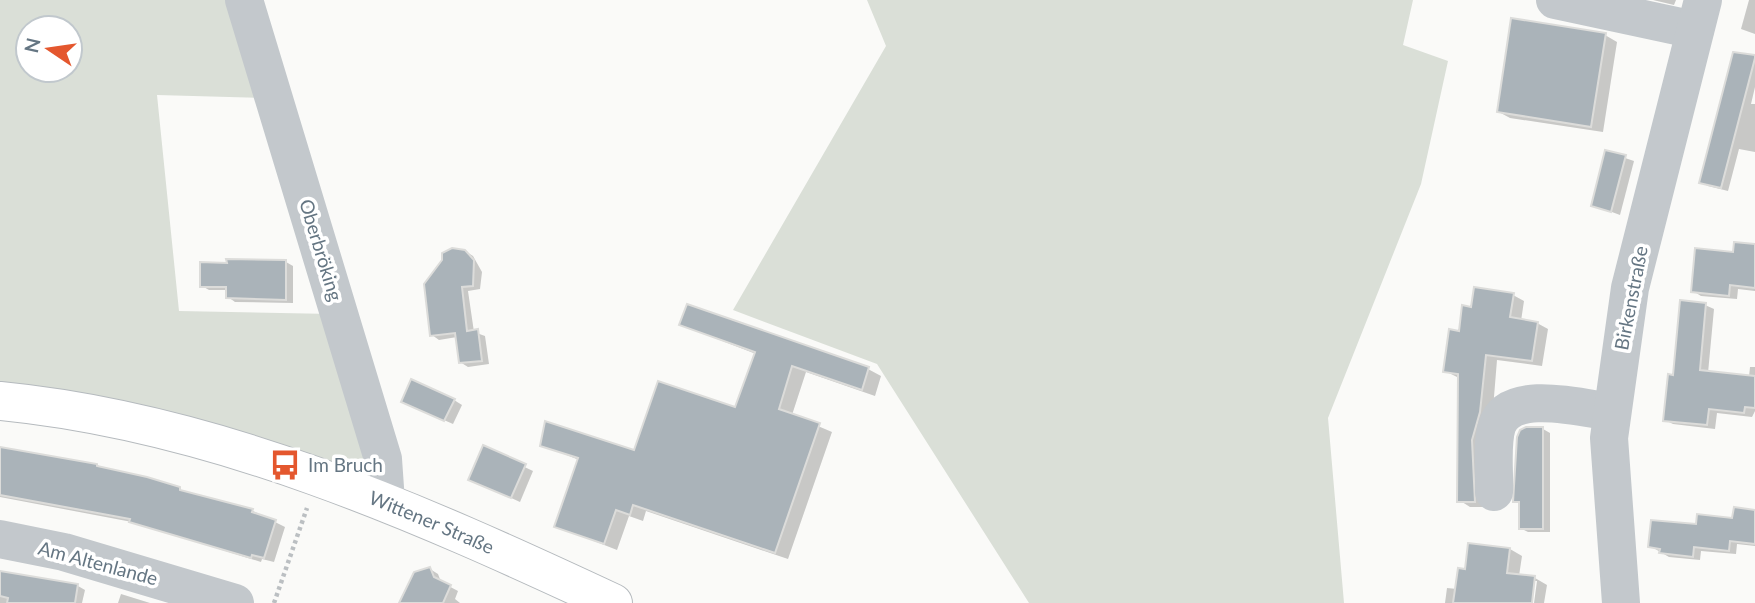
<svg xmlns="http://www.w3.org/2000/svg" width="1755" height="603" viewBox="0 0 1755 603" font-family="Lato,sans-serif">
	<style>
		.green { fill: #dadfd7; fill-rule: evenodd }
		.shadow { fill: #0003 }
		.building { fill: #aab3b9; stroke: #dcdcda; stroke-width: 2 }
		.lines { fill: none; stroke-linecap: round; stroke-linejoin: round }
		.major-casing { stroke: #b5babe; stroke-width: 40 }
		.path { stroke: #bbbfc2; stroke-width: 4.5; stroke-dasharray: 3.5 3.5; stroke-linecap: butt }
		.minor { stroke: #c3c8cc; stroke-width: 38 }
		.major { stroke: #fff; stroke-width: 38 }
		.labels { text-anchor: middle; stroke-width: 7; stroke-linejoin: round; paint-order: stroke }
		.street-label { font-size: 19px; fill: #657683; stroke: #fff }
		.poi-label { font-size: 19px; fill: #657683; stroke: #fff; text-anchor: start }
	</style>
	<rect width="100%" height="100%" fill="#fafaf8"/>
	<!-- green -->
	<g class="green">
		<path d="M0,0H238L269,98L157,95L179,311L333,314L376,458L362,473L242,433L0,386ZM28,28H70V70H28Z"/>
		<polygon points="867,0 1413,0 1403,45 1448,61 1421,184 1328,418 1344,603 1029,603 877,364 733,310 886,46"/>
	</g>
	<!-- shadow -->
	<g class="shadow">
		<polygon points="1653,0 1676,0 1674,5"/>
		<polygon points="1749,0 1755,0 1755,34 1741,29"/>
		<polygon points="1605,35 1617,42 1603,132 1510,118 1499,112"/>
		<polygon points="1755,57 1755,87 1751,104 1755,104 1755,152 1739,149 1728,191 1708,186 1701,182"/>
		<polygon points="1607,152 1634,161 1620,215 1593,205"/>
		<polygon points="1755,246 1755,291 1738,289 1737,299 1701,296 1693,291 1735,254"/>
		<polygon points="465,251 473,256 482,272 480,289 468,291 474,332 485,336 489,364 468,367 460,362 457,337 439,340 432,335"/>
		<polygon points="228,261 286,262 293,266 293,303 235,302 228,297 227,290 209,290 202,286 228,265"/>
		<polygon points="1513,295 1524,301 1521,321 1537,323 1548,329 1542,366 1497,360 1485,507 1470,507 1459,500 1459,378 1445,371 1472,309"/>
		<polygon points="1705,305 1714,309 1708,373 1749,377 1750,367 1755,367 1755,411 1752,417 1717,413 1715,429 1673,424 1665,420 1675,377"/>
		<polygon points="681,325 868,369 881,376 875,396 806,372 792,415 832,432 788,559 646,511 643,521 629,516 617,550 556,526 579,460 542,445 635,452 736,410 756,354"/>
		<polygon points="454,400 462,405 453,424 412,406"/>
		<polygon points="1543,429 1550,433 1550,532 1528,532 1520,528 1521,504 1515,501"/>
		<polygon points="484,448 533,471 520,502 478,483"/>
		<polygon points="0,449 96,465 253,511 285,527 274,562 262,559 261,562 132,522 0,497"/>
		<polygon points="1755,511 1755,546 1737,544 1736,554 1701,551 1700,560 1669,557 1650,546 1698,526 1734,520"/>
		<polygon points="1510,549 1522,556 1519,576 1535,578 1547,585 1544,603 1534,603 1537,581 1533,581 1530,603 1445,603 1447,588 1457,589 1466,570"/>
		<polygon points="430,569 438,574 441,582 458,591 455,599 460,603 401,603"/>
		<polygon points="0,572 78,586 85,590 82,603 0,603"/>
		<polygon points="121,594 150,603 118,603"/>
	</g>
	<!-- building -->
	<g class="building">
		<polygon points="1511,18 1606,33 1591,127 1497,112"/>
		<polygon points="1733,52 1755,55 1755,58 1721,188 1699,183"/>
		<polygon points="1605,150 1626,155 1611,212 1591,206"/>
		<polygon points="1734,242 1755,244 1755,288 1730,285 1729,296 1691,292 1695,248 1733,252"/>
		<polygon points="452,248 465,250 474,260 473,286 462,287 467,331 478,329 482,361 459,363 455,333 430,336 424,284 442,260 442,253"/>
		<polygon points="226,259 286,260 286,300 226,298 226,287 200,287 200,262 227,263"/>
		<polygon points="1474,287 1514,293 1510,317 1538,322 1532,361 1486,355 1480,412 1472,440 1475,502 1457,502 1458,374 1443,372 1449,329 1459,331 1462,305 1471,307"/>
		<polygon points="1680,300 1706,303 1700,370 1755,376 1755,408 1745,407 1744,413 1709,409 1707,425 1663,421 1668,374 1673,375"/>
		<polygon points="687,304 869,367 862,390 792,366 779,409 820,423 775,553 633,505 630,515 616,510 604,544 554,527 578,458 540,446 545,421 634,450 658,381 735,407 755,352 679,325"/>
		<polygon points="411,379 455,399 444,421 401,402"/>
		<polygon points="1526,427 1543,427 1543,529 1519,529 1519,502 1513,502 1517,437 1520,430"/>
		<polygon points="483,445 526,464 511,498 468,480"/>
		<polygon points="0,447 97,464 97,466 147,477 180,487 180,490 253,509 252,512 276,520 264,558 252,555 251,558 129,522 130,519 0,495"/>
		<polygon points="1734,507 1755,510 1755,544 1730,541 1729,551 1694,547 1693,557 1659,553 1660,549 1648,547 1651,520 1696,524 1697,514 1732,518"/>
		<polygon points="1468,543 1510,548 1507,573 1535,576 1532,603 1453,603 1458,568 1465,569"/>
		<polygon points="430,567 434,577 451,585 443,603 399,603 414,572"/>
		<polygon points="0,571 78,584 75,603 7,603 8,598 0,596"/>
	</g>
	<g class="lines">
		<!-- major casing -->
		<g class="major-casing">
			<g id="major">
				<path id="s1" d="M0,401C216,422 418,512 613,603"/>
			</g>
		</g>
		<!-- path -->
		<polyline class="path" points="274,603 307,508"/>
		<!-- minor -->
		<g class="minor">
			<polyline points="244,0 383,459 386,502"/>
			<polyline points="1555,0 1695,30"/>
			<path d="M1494,492C1495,473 1491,445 1497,426C1509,388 1582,408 1612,412"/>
			<polyline points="0,539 64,552 235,603"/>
			<polyline points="1621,603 1609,438 1630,288 1703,0"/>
		</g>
		<!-- major -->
		<use href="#major" class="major"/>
	</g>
	<!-- icons -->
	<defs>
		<g id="bus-bare" transform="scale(2.415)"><path d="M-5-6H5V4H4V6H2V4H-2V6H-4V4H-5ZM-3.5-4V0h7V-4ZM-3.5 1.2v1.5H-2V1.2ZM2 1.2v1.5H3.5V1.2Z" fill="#e4572e" stroke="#fff" stroke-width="2.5" paint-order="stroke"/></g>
	</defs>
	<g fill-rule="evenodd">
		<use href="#bus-bare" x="285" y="465"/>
	</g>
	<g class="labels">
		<!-- street labels -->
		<g class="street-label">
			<text transform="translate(321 250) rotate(73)" y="7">Oberbröking</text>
			<text transform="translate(1631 298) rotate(-79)" y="7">Birkenstraße</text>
			<text dy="7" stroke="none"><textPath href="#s1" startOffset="450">Wittener Straße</textPath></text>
			<text transform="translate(98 563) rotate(15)" y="7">Am Altenlande</text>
		</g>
		<!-- poi labels -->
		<g class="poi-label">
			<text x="308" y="472">Im Bruch</text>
		</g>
	</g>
	<!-- north arrow -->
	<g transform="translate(49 49) rotate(283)"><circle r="33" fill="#ffffff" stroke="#c1c8cd" stroke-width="2"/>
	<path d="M0-5L12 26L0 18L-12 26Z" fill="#e4572e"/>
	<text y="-10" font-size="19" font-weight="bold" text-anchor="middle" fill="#657683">N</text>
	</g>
</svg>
